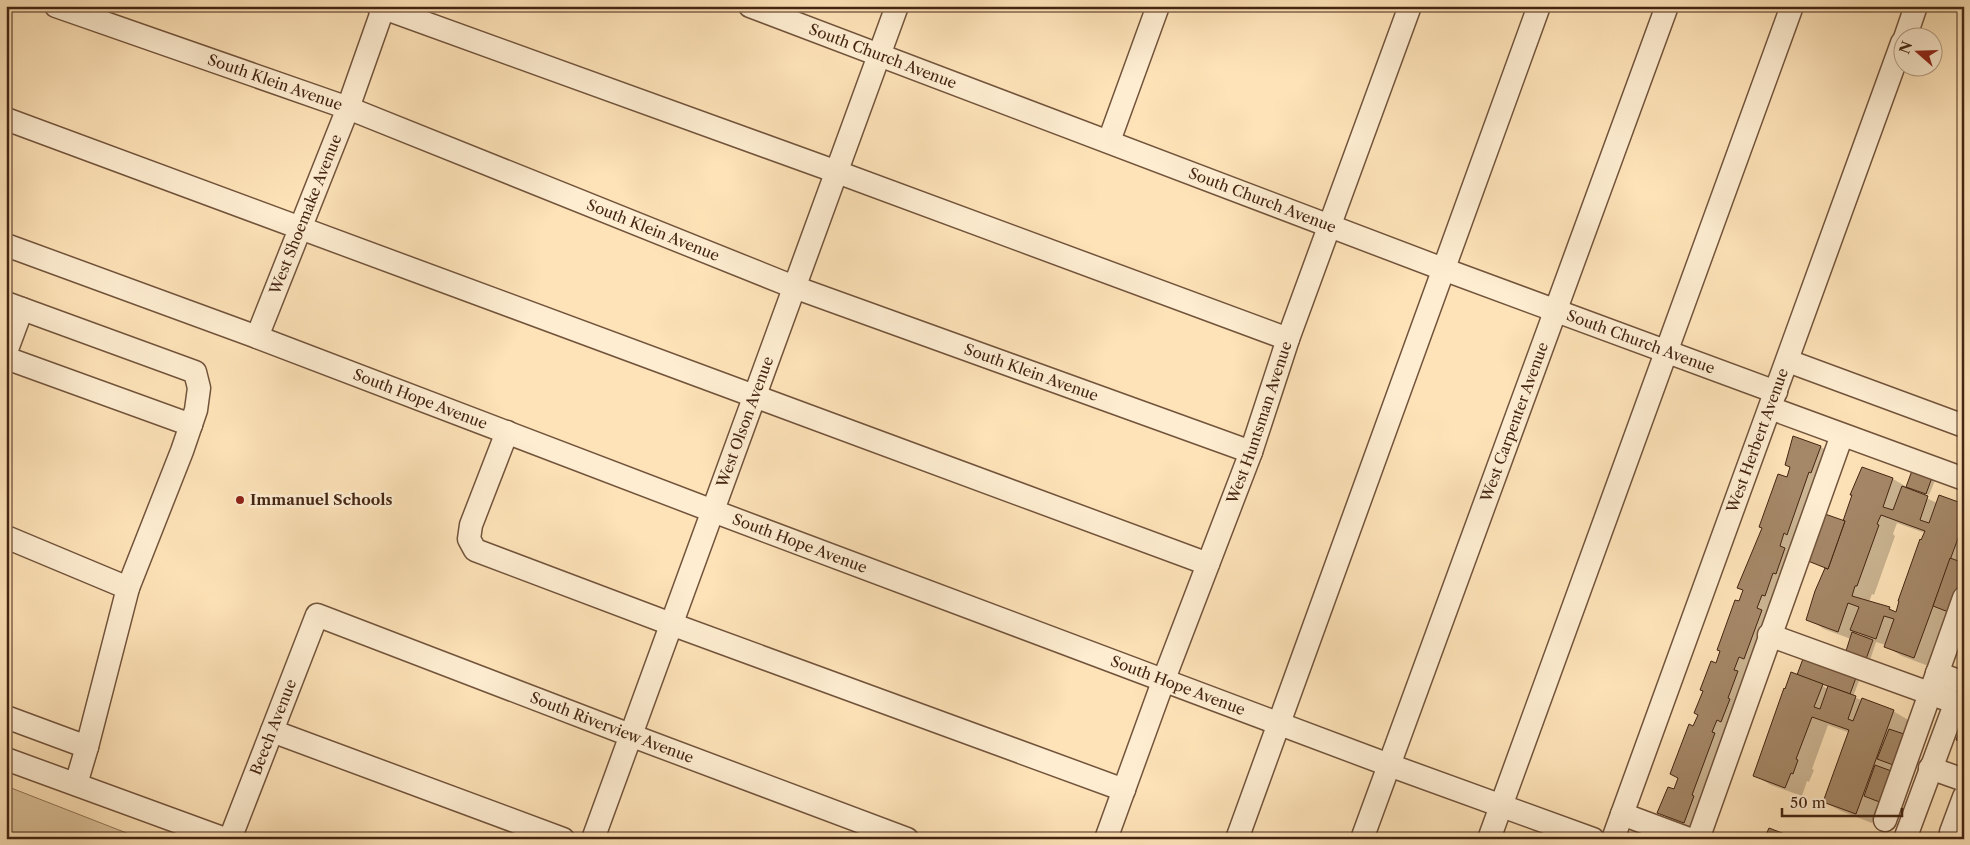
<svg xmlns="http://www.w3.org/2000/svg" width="1970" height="845" viewBox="0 0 1970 845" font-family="'Libre Caslon Text',serif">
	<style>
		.green { fill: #dec39c; stroke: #917457 }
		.shadow { fill: #0003; fill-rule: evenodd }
		.building { fill: #a58868; stroke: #442512; fill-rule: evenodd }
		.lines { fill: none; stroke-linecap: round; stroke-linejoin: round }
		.minor-casing { stroke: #72543c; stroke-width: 25 }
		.minor { stroke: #feedd1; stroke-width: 22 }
		.poi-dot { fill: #8f2418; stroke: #feedd1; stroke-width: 2 }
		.labels { text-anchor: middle; stroke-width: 5; stroke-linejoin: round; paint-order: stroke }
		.street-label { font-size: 15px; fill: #442512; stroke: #feedd1 }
		.poi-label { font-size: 15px; font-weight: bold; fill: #442512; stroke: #feedd1; text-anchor: start }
	</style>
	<rect width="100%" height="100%" fill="#fee3b8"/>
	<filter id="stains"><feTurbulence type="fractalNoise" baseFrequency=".004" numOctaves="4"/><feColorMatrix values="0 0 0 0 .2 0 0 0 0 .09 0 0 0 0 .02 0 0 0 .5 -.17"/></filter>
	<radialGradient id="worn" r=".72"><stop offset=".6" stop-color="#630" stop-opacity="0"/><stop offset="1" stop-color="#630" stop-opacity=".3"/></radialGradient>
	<!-- green -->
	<polygon class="green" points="6,786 142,839 6,839"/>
	<!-- shadow -->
	<g class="shadow">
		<polygon points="1821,447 1837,456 1701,831 1674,822 1658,812 1675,791 1694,728 1716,664 1788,479"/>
		<path d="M1863,468L1893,479L1907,487L1913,469L1936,478L1929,495L1910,488L1909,490L1937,503L1964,505V590L1931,667L1902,656L1885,646L1886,645L1876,642L1870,660L1851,653V639L1824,629L1808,619L1817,591L1848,524ZM1897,523L1925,533L1897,613L1889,608L1869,602L1872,594L1874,595L1895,536L1893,534ZM1857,632L1865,637L1864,638L1856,635Z"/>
		<polygon points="1964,649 1964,662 1960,660"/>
		<path d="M1797,676L1860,678L1853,697L1893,711L1910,721L1872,823L1841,811L1824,802L1850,733L1828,725L1812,769L1814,770L1809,782L1807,781L1802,796L1771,785L1754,775ZM1822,683L1830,686L1828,689L1821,685Z"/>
	</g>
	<!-- building -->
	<g class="building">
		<polygon points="1793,436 1821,446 1811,473 1809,472 1787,535 1784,533 1780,546 1785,548 1776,574 1773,573 1765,596 1762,595 1757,608 1762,610 1744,659 1739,657 1734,670 1738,671 1728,698 1730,699 1721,722 1717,720 1712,732 1715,733 1692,795 1694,796 1684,823 1657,813 1668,787 1674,789 1678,778 1670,774 1689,724 1693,726 1698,715 1694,713 1703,691 1700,690 1711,661 1716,663 1720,651 1717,650 1735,600 1739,601 1743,590 1737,588 1762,528 1759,527 1778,474 1787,477 1790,467 1785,465"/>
		<path d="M1862,467L1893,478L1883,507L1893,510L1902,486L1928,496L1920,520L1929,523L1939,495L1964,504V522L1914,658L1884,647L1894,619L1884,616L1876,639L1850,630L1859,607L1848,603L1838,632L1806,620L1815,591L1825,568L1828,569L1845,521H1843L1852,495H1850ZM1881,515L1925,531L1921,540L1920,539L1898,601H1899L1896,612L1889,609L1890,607L1852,596L1855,586H1857L1879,525L1877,524Z"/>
		<polygon points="1913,468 1933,475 1926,494 1906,487"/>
		<polygon points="1825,514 1845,521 1828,569 1808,561"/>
		<polygon points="1950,558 1964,563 1964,578 1951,613 1933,606"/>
		<polygon points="1852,632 1873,640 1866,659 1846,651"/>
		<polygon points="1804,656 1857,675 1850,694 1797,675"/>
		<polygon points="1791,672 1823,684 1814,707 1820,709 1828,686 1856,696 1848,719 1853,721 1862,698 1894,710 1856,814 1823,802 1849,730 1812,717 1796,759 1798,760 1793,774 1791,773 1785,788 1753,776 1784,688 1785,689"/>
		<polygon points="1964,719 1964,743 1956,740"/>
		<polygon points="1889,729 1907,735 1896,766 1877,759"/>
		<polygon points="1875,765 1894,772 1882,803 1864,796"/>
		<polygon points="1769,828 1798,839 1764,839"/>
	</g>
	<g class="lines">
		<!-- minor casing -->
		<g class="minor-casing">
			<g id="minor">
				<path id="s1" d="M56,6L348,108L794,287L1251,452"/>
				<polyline points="378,6 837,172 1288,339"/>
				<path id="s2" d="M750,6L1443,269L1776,392"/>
				<polyline points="1905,38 1916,6"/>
				<polyline points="6,119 1208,564"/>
				<polyline points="1109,141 1158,6"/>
				<path id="s3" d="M6,245L257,337L713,511L1389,765L1593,839"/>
				<polyline points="6,303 195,372 199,388 196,410 182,451 128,588 87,747 76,784"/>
				<path id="s4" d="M257,337L348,108L384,6"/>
				<polyline points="6,352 22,309"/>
				<polyline points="6,358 191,425"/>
				<polyline points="1788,361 1964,426"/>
				<polyline points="1770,408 1964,479"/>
				<polyline points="507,432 471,525 469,539 475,550 671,624 1124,790"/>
				<polyline points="6,537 128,588"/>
				<polyline points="1769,635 1951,701 1954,707 1905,839"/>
				<polyline points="1937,673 1964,683"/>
				<polyline points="6,717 87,747"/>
				<polyline points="272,731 563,839"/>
				<polyline points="6,759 225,839"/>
				<polyline points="1930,768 1964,780"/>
				<polyline points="1964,797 1951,832 1964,836"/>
				<polyline points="1622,814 1689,839"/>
				<polyline points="1885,820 1964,598"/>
				<path id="s5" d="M230,839L317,615L630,735L907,839"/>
				<path id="s6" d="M593,839L897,6"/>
				<path id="s7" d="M1106,839L1164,679L1251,452L1288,339L1410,6"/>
				<polyline points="1237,839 1539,6"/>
				<path id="s8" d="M1362,839L1667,6"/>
				<polyline points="1489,839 1792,6"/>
				<path id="s9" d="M1613,839L1902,43"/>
				<polyline points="1698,839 1842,435"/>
			</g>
		</g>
		<!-- minor -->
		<use href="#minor" class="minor"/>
	</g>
	<!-- markers -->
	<circle class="poi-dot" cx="240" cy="500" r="5"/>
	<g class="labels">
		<!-- street labels -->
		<g class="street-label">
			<text dy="5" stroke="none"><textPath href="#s2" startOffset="142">South Church Avenue</textPath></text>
			<text dy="5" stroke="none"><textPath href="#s1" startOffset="232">South Klein Avenue</textPath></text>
			<text dy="5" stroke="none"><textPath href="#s2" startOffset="548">South Church Avenue</textPath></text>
			<text dy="5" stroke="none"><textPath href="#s4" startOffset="132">West Shoemake Avenue</textPath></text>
			<text dy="5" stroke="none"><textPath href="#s1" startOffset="638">South Klein Avenue</textPath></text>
			<text dy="5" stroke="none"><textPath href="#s2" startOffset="952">South Church Avenue</textPath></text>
			<text dy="5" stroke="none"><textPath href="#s1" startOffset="1042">South Klein Avenue</textPath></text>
			<text dy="5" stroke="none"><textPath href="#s3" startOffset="442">South Hope Avenue</textPath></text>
			<text dy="5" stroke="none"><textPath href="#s8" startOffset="444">West Carpenter Avenue</textPath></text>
			<text dy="5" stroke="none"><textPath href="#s6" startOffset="444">West Olson Avenue</textPath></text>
			<text dy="5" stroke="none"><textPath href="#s7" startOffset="444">West Huntsman Avenue</textPath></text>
			<text dy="5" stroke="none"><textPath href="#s9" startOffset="424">West Herbert Avenue</textPath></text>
			<text dy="5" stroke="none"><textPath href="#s3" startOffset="848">South Hope Avenue</textPath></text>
			<text dy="5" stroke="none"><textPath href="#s3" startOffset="1252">South Hope Avenue</textPath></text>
			<text dy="5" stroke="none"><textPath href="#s5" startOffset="120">Beech Avenue</textPath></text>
			<text dy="5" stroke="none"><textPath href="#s5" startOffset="556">South Riverview Avenue</textPath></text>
		</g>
		<!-- poi labels -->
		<g class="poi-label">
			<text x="250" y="505">Immanuel Schools</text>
		</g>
	</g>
	<!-- margin -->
	<rect width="1970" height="845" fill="none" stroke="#fee3b8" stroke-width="25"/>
	<rect x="8" y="8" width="1955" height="830" fill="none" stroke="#442512" stroke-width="2.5"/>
	<rect x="12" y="12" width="1945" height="820" fill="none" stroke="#442512"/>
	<!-- north arrow -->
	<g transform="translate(1918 52) rotate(290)"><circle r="24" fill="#feedd1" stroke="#b49d85"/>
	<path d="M0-4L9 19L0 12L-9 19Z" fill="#8f2418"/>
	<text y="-8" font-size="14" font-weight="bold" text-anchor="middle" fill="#442512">N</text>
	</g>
	<!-- scale -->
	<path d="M1782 808v8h120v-8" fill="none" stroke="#442512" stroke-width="2.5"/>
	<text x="1790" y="808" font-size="15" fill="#442512" stroke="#feedd1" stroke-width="4" paint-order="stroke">50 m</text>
	<rect width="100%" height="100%" filter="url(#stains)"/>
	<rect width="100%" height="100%" fill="url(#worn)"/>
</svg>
